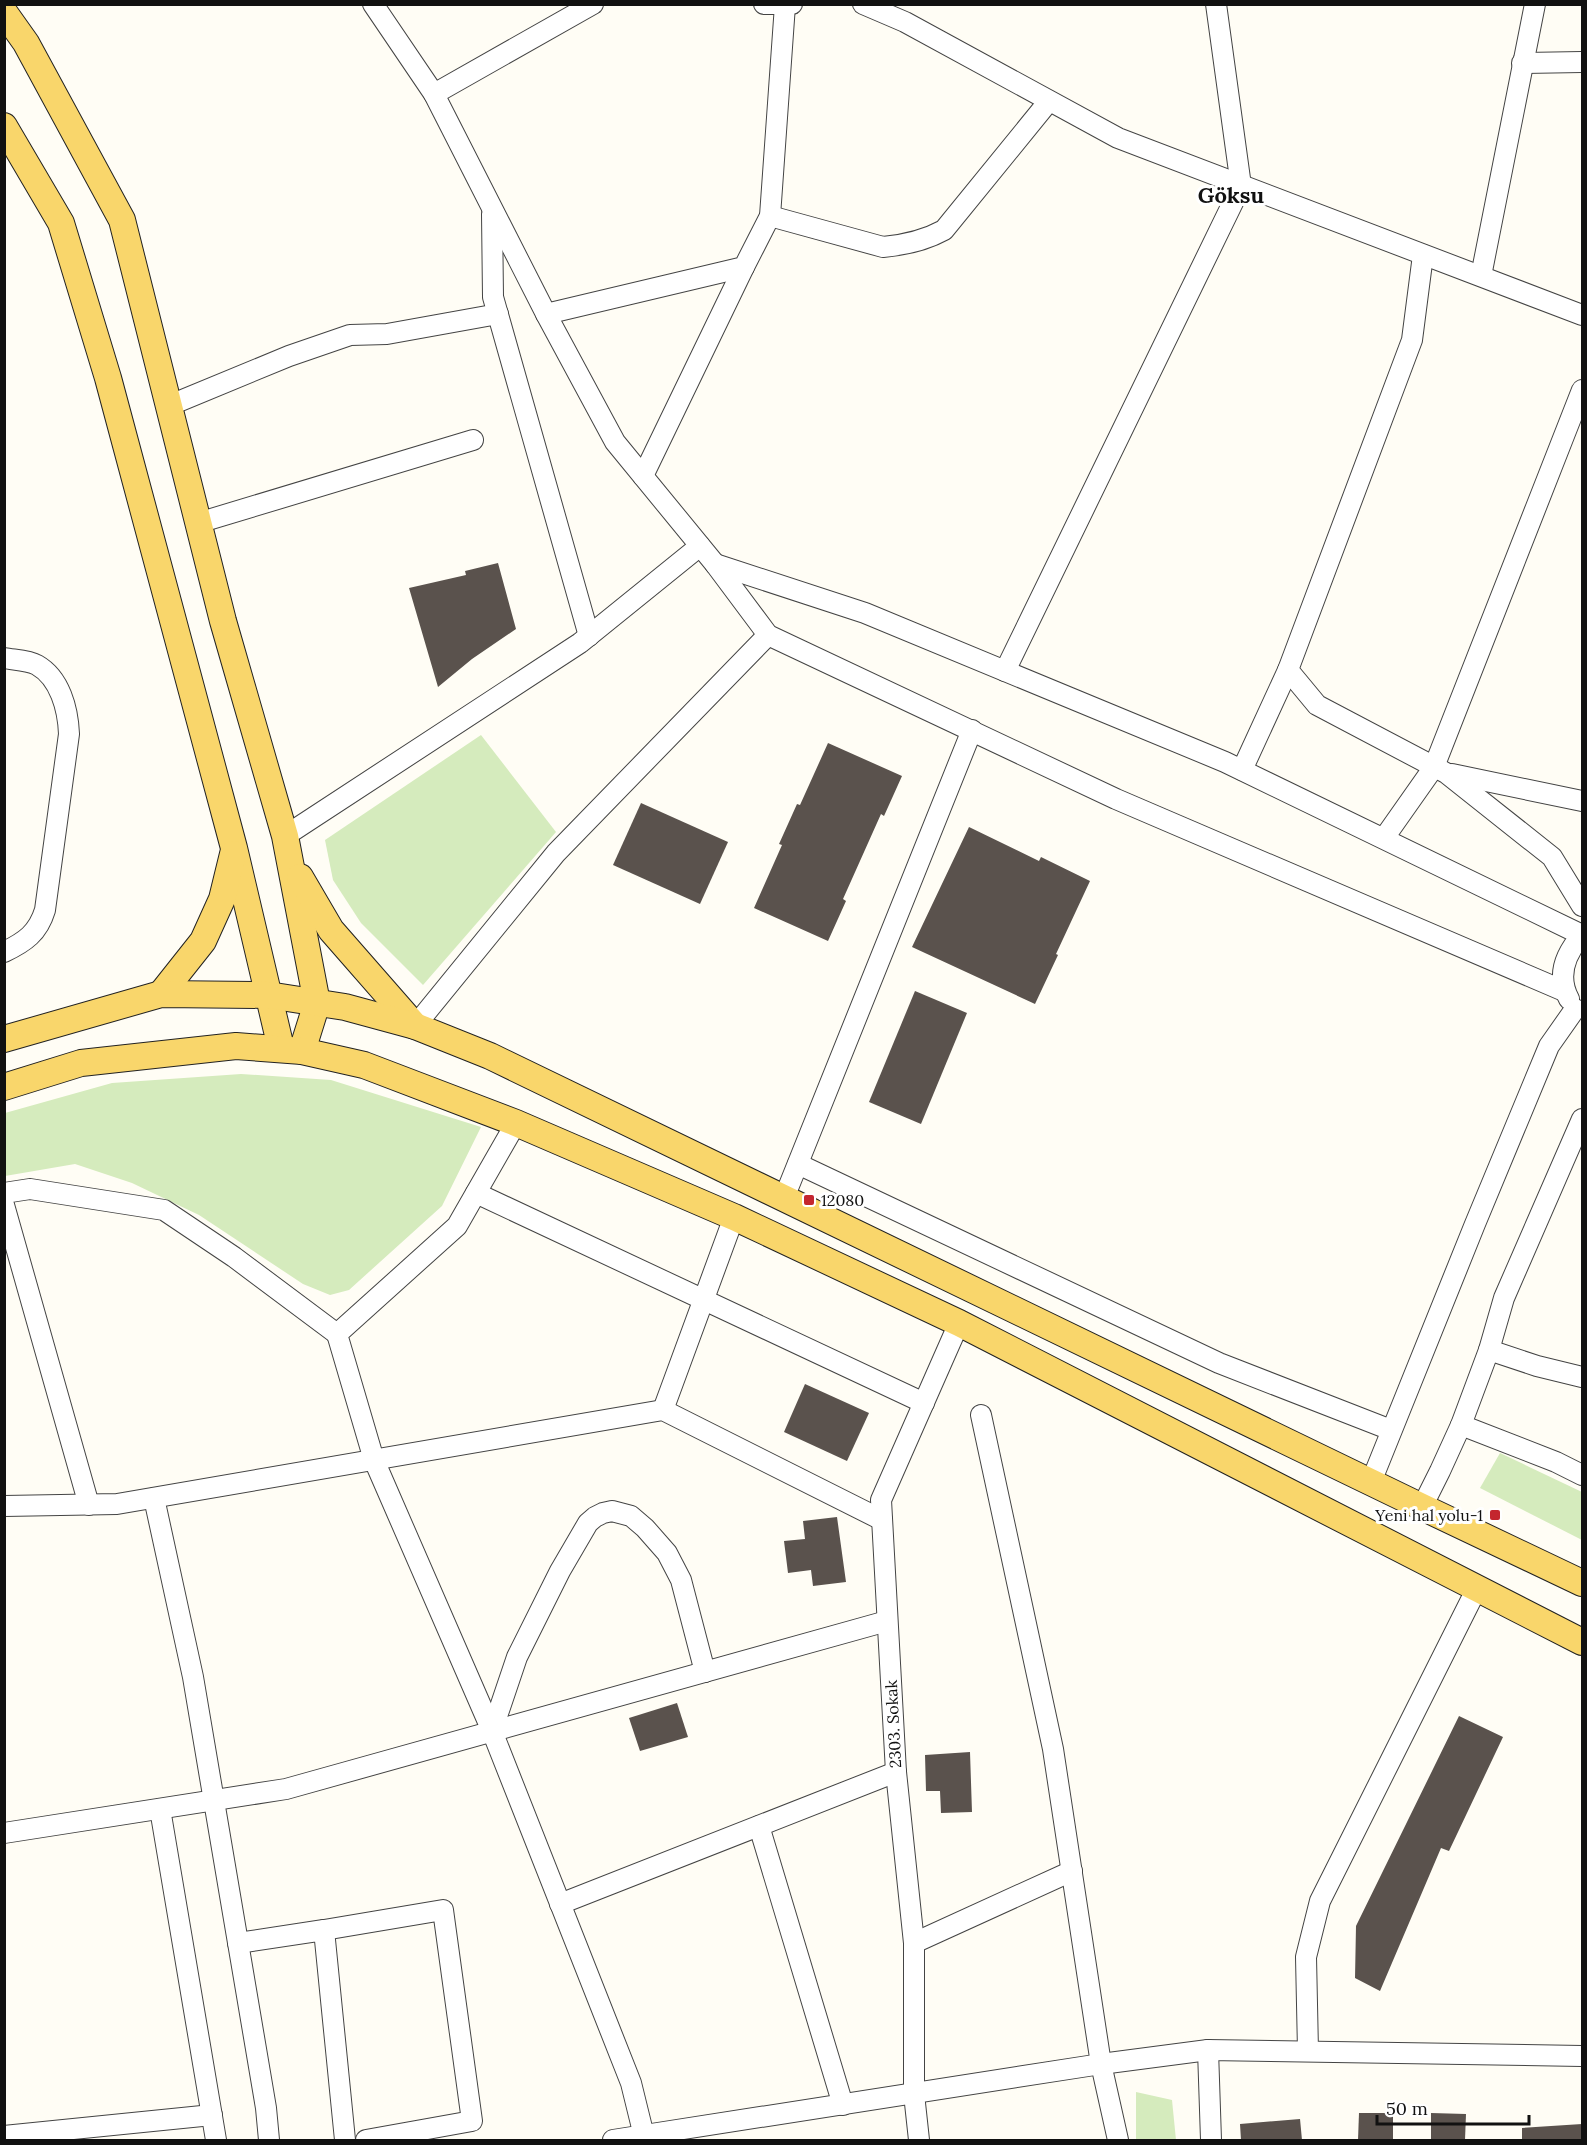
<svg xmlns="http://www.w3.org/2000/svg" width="1587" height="2145" viewBox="0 0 1587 2145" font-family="Lora,serif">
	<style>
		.green { fill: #d5ebbd }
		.building { fill: #5a524d }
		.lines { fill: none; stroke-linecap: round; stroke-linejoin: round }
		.minor-casing { stroke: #444; stroke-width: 22 }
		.major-casing { stroke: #222; stroke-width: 28 }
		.minor { stroke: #fff; stroke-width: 20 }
		.major { stroke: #f9d66b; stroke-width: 26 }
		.poi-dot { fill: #c4262e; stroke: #fff; stroke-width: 2 }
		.labels { text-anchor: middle; stroke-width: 6; stroke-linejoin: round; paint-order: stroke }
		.poi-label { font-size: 16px; fill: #111; stroke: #fff; text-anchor: start }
		.street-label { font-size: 16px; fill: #111; stroke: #fff }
		.district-label { font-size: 22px; font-weight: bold; fill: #111; stroke: #fff }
	</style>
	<rect width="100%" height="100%" fill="#fffdf5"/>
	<!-- green -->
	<g class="green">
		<polygon points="481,735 556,832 423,985 361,923 333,880 325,840"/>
		<polygon points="241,1074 331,1080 481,1127 442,1206 349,1290 330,1295 303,1284 199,1215 132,1183 75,1164 5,1176 5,1113 112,1083"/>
		<polygon points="1500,1453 1582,1492 1582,1540 1480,1488"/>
		<polygon points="1136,2092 1172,2100 1176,2140 1136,2140"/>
	</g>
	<!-- building -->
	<g class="building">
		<polygon points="498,563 516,629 472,659 438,687 409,588 466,575 465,571"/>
		<polygon points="828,743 902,776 884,816 881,814 843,899 846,901 828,941 754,908 782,845 779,844 797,804 800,805"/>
		<polygon points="641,803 728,842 700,904 613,865"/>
		<polygon points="969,827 1039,861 1041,857 1090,881 1056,954 1058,955 1035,1004 912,947"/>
		<polygon points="915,991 967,1013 921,1124 869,1102"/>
		<polygon points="805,1384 869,1413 847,1461 784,1432"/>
		<polygon points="837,1517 846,1582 813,1586 811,1570 788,1573 784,1541 805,1539 803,1521"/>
		<polygon points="677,1703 688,1737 640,1751 629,1718"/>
		<polygon points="1459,1716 1503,1737 1449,1851 1441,1848 1380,1991 1355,1978 1356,1926"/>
		<polygon points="970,1752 972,1812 941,1813 940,1791 926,1791 925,1755"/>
		<polygon points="1359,2113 1393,2113 1393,2140 1358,2140"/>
		<polygon points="1431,2113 1466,2114 1465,2140 1431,2140"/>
		<polygon points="1300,2119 1302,2140 1241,2140 1240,2124"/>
		<polygon points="1582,2124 1582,2140 1522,2140 1522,2128"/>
	</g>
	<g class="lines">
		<!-- minor casing -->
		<g class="minor-casing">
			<g id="minor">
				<polyline points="373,4 434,94 546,314 615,442 715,564 768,635 1116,799 1564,991"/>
				<polyline points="764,4 792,4"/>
				<polyline points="863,4 905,22 1118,138 1582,315"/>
				<polyline points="1522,63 1582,62"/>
				<polyline points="434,94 593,4"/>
				<polyline points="492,214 493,297 589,636"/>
				<path d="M770,216L883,247C905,245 924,241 944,230L1049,101"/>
				<polyline points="1423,255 1412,340 1288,670 1317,705 1446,773 1552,857 1582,906"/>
				<polyline points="1481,276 1535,4"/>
				<polyline points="546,314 744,267 770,216 785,5"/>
				<polyline points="168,406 289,356 350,335 387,334 498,314"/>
				<polyline points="643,476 744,267"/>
				<polyline points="198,523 473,440"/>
				<polyline points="715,564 865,613 1225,762 1582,935"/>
				<path d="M4,658C14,660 28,660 37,665C60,678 68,709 69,734L45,910C38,933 25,942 4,952"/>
				<polyline points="1005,671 1241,186 1216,4"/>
				<polyline points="1242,770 1288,670"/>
				<polyline points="1452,774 1582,801"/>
				<polyline points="285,836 580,643 700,546"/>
				<polyline points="1384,838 1434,767 1582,390"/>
				<path d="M1569,999C1556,975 1566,953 1582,935"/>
				<polyline points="415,1026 556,853 768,635"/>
				<polyline points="516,1123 457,1226 337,1334 374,1460 492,1731 631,2083 645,2140"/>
				<polyline points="798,1164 1219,1363 1391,1430"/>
				<polyline points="4,1193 30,1189 164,1210 234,1257 337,1334"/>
				<polyline points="476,1193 924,1403"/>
				<polyline points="784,1198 972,730"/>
				<polyline points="4,1205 89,1505"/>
				<polyline points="1489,1350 1537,1366 1582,1377"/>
				<polyline points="663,1410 734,1217"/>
				<polyline points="981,1415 1053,1749 1101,2064 1118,2140"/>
				<polyline points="1461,1425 1556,1462 1582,1475"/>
				<polyline points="1371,1482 1475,1224 1549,1046 1575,1009"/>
				<polyline points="154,1498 193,1677 266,2108 269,2140"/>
				<polyline points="4,1506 117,1504 663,1410 882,1520"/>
				<polyline points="1422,1507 1440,1471 1461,1425 1489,1350 1504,1298 1582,1119"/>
				<polyline points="492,1731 517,1657 560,1571 588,1523 595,1517 603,1513 612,1511 631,1516 645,1528 667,1553 681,1580 705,1672"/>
				<polyline points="160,1809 216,2140"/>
				<polyline points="759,1826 843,2105"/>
				<polyline points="4,1833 286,1789 887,1621"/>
				<polyline points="560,1904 896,1772"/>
				<polyline points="324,1930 443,1910 472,2121 366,2140"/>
				<polyline points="238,1943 324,1930 345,2140"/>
				<polyline points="914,1943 1072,1871"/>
				<polyline points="1208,2050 1211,2140"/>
				<polyline points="1308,2051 1306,1957 1320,1901 1477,1588"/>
				<polyline points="4,2136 212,2115"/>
				<polyline points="613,2140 1101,2064 1208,2050 1582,2056"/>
				<polyline points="919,2140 914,2094 914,1943 896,1772 881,1500 959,1323"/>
			</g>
		</g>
		<!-- major casing -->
		<g class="major-casing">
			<g id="major">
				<polyline points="4,12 26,43 122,220 223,621 285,836 317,1003 302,1051"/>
				<polyline points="4,126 61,223 108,378 234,848 281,1048"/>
				<polyline points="300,877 331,930 415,1026"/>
				<polyline points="161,994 203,941 222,899 233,854"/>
				<polyline points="4,1039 161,994 268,995 345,1007 415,1026 490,1056 1422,1507 1582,1583"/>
				<polyline points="4,1087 81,1063 236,1046 302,1051 364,1065 516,1123 734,1217 959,1323 1582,1642"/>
			</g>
		</g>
		<!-- minor -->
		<use href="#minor" class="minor"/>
		<!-- major -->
		<use href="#major" class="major"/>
	</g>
	<!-- markers -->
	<g class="poi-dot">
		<rect x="803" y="1194" width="12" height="12" rx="3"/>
		<rect x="1489" y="1509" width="12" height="12" rx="3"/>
	</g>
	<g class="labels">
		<!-- poi labels -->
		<g class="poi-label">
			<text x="821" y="1206">12080</text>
			<text x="1483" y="1521" text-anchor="end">Yeni hal yolu-1</text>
		</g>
		<!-- street labels -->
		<g class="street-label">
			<text transform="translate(893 1724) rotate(-93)" y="6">2303. Sokak</text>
		</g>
		<!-- district labels -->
		<g class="district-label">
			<text x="1231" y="203">Göksu</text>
		</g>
	</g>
	<!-- border -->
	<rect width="1587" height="2145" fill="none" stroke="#111111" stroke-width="12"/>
	<!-- scale -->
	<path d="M1377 2115v9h152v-9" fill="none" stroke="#111111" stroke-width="3"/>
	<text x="1386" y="2115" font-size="18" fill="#111111" stroke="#ffffff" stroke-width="4.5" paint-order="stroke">50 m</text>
</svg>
